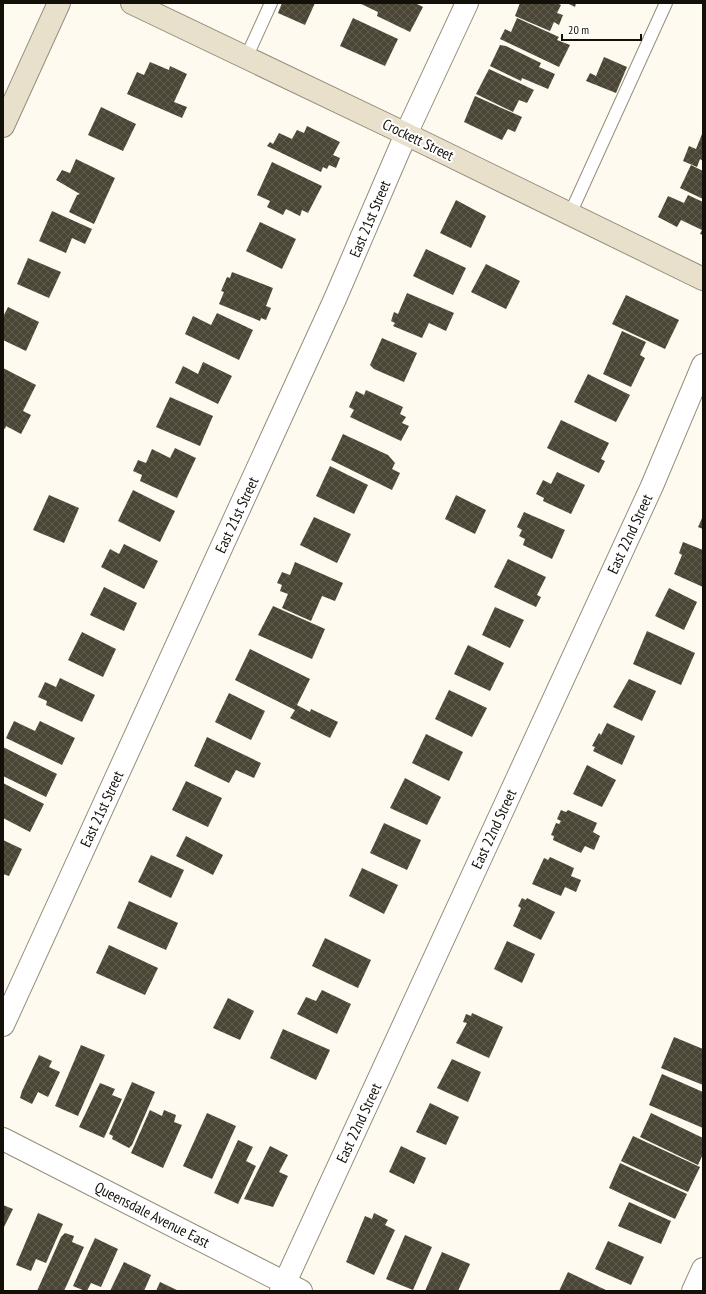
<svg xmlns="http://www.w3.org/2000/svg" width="706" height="1294" viewBox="0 0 706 1294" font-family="'PT Sans Narrow',sans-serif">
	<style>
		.building { fill: url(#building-cross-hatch) }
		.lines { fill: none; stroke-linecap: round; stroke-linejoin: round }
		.lane-casing { stroke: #958e7e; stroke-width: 14 }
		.street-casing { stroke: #958e7e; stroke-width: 24 }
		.secondary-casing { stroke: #958e7e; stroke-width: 24 }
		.lane { stroke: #fff; stroke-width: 12 }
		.street { stroke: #fff; stroke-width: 22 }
		.secondary { stroke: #e8e0ca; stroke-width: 22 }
		.labels { text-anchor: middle; stroke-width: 4; stroke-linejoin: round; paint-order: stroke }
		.street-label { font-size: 15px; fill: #13100a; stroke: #fff }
	</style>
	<defs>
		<pattern id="building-cross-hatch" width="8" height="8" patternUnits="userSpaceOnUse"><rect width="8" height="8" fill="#4b4536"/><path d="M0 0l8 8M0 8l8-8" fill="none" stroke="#615c50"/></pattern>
	</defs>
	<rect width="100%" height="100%" fill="#fefaef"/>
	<!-- building -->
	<g class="building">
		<polygon points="282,3 315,3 305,25 278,13"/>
		<polygon points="359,3 415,3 423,7 410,32 377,16 378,12"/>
		<polygon points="520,3 556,3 561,5 557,13 563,15 559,25 554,22 550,31 515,16"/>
		<polygon points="567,3 576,3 575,7"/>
		<polygon points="353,18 398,39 385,66 340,46"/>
		<polygon points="517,18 559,37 557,40 570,45 559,67 500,39 505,29 511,32"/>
		<polygon points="500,45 506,46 541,63 539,67 555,74 548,89 522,78 521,81 490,66"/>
		<polygon points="604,57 627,67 616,93 586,81 590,73 596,76"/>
		<polygon points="150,62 169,70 170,66 187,74 174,102 187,107 182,118 127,94 137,72 144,75"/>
		<polygon points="489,69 534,90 527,103 519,100 513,112 476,94"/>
		<polygon points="475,96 522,117 515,132 508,129 502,140 464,122"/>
		<polygon points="101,107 136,124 123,151 88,135"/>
		<polygon points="307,126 340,142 333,155 340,158 336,168 329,165 327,169 323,167 321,172 267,146 270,142 273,144 279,133 292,139 297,130 304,133"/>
		<polygon points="702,134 703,135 703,161 700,159 697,167 683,161 689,146 696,149"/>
		<polygon points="76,159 115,178 94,224 69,212 77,195 80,194 56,180 62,170 70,173"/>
		<polygon points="272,162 322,186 308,213 302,210 300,216 286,209 283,215 267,207 270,201 257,195"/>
		<polygon points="691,165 703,171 703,199 680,188"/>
		<polygon points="688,195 703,202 703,235 700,234 702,230 681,220 677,227 658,217 668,196 684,203"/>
		<polygon points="456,200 486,216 471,248 440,233"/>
		<polygon points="52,211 92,229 85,244 72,238 66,253 39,241"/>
		<polygon points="260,222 296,239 282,269 246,251"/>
		<polygon points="426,249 466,268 453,295 413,276"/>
		<polygon points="28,258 61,272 49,298 17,284"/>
		<polygon points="486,264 520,281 506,309 471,292"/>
		<polygon points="232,272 273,288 266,306 271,308 266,320 261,318 260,321 219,304 224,292 221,291 227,277 230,278"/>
		<polygon points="407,293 454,313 446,331 429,323 422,338 393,326 395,323 391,321 394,312 398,314"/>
		<polygon points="626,295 679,320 665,349 612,324"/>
		<polygon points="8,307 39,322 26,351 3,340 3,317"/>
		<polygon points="217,313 253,330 239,360 185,334 193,316 211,325"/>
		<polygon points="622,331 646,342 640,355 645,358 631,387 603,374"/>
		<polygon points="382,338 417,353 404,382 374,369 370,365"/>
		<polygon points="203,362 232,376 218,404 175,383 183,366 198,374"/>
		<polygon points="3,368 36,385 23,411 31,415 21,434 6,426 5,429 3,428"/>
		<polygon points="588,374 630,395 616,422 574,402"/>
		<polygon points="366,390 403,407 400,414 406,417 402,423 409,426 401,441 350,417 354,410 349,407 356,391 364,395"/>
		<polygon points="170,397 213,416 200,446 156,427"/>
		<polygon points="561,420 609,443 601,459 605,461 599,473 547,448"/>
		<polygon points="343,434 388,455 395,463 392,469 400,473 392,490 331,460"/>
		<polygon points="175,448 196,458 177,498 140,481 142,475 133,471 138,460 146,463 152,449 170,458"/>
		<polygon points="330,466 368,485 354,514 316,496"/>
		<polygon points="557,472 585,485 571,514 543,501 544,498 536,494 543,480 551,484"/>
		<polygon points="133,490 175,511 160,542 118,521"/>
		<polygon points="49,495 79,508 64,543 33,530"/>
		<polygon points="456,495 486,510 475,534 445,519"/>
		<polygon points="524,512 565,530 552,559 523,545 525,539 519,536 522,530 517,527"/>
		<polygon points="703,516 703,529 698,527"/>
		<polygon points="314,517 351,534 337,563 300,545"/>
		<polygon points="683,542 703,550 703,587 674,574 682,555 679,553"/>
		<polygon points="124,544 158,561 144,589 101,567 110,549 119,554"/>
		<polygon points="508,559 546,577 537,595 541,597 536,607 494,587"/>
		<polygon points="295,562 343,583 335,601 322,596 311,621 282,608 288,594 280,591 282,585 277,583 282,572 290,575"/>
		<polygon points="104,587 137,603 124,631 90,615"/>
		<polygon points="669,588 697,602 684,630 655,616"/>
		<polygon points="273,606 325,629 312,659 258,635"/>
		<polygon points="495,607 524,620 510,648 482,635"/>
		<polygon points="647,631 695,653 681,685 633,664"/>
		<polygon points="82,632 116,649 103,677 68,660"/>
		<polygon points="468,645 504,663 490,691 454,674"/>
		<polygon points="250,649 310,679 297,705 310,712 311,709 338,722 330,738 290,718 295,710 235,680"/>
		<polygon points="60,678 95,695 82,722 46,705 47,701 38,697 45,682 56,687"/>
		<polygon points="629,679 656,691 642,721 613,707"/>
		<polygon points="449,690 487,708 472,737 435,719"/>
		<polygon points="229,693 265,711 251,740 215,722"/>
		<polygon points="14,721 35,731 40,721 75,738 62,765 6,738"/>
		<polygon points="607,723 635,736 622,765 593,751 595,747 592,746 599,733 601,735"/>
		<polygon points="426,734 463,752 449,781 412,763"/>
		<polygon points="207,737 261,763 254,778 236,770 229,783 194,766"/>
		<polygon points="3,747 57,774 46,797 3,776"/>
		<polygon points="587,765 616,780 602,807 573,794"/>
		<polygon points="405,778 441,797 427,825 390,808"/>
		<polygon points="186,781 222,798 208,827 172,810"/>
		<polygon points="3,783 44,804 30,832 3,818"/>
		<polygon points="561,810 566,812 568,810 597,823 593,832 600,836 594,850 585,846 581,853 553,840 554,836 551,835 556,823 559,824 561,821 557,819"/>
		<polygon points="384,823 421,840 407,870 370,853"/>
		<polygon points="186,836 223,855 213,875 176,856"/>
		<polygon points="3,840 22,849 9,876 3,874"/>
		<polygon points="151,855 184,870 171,898 138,882"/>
		<polygon points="550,857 574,868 571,876 581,880 576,892 565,887 561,896 532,884 544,858 548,860"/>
		<polygon points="362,868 398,885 384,914 349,896"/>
		<polygon points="522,898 526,900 527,898 555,912 541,940 513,926 521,908 518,906"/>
		<polygon points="129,901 178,923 166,950 117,928"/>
		<polygon points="325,938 371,960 358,988 312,966"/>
		<polygon points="507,941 535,954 522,983 494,969"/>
		<polygon points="109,945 158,968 145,995 96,973"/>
		<polygon points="322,990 351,1004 337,1034 297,1014 306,997 316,1001"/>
		<polygon points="228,998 254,1011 240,1040 213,1028"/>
		<polygon points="472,1013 503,1027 489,1058 456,1043 467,1023 463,1022 466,1014 471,1016"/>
		<polygon points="283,1029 330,1050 316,1080 270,1058"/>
		<polygon points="674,1037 703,1049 703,1085 661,1068"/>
		<polygon points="81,1045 105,1055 78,1116 55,1106"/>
		<polygon points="39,1055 52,1061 49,1067 60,1072 48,1097 38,1092 32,1104 20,1098 22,1091"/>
		<polygon points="452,1059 481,1072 468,1102 437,1088"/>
		<polygon points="662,1074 703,1092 703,1128 649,1105"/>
		<polygon points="132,1082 155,1092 132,1145 129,1148 112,1139 113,1136 109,1134"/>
		<polygon points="100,1083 115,1089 112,1095 122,1099 104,1138 79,1127"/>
		<polygon points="430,1103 459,1117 446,1145 416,1132"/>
		<polygon points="150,1110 162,1116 164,1110 176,1115 174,1122 182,1125 163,1168 131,1153"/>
		<polygon points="207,1113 236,1126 212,1179 183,1166"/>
		<polygon points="651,1113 703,1138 703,1154 698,1165 640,1137"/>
		<polygon points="633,1136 700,1167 688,1192 621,1161"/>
		<polygon points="238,1140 253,1147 246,1161 256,1166 238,1204 214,1193"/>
		<polygon points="270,1146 288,1155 279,1172 288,1176 273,1207 244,1199"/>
		<polygon points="401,1146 426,1158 414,1184 389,1172"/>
		<polygon points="620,1163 687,1194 675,1219 609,1188"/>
		<polygon points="629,1202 671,1221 661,1244 618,1226"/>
		<polygon points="3,1205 13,1209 3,1229"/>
		<polygon points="38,1213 63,1224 46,1263 36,1259 31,1271 16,1265"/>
		<polygon points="374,1213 388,1220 385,1225 395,1230 374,1275 346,1262 365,1216 372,1219"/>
		<polygon points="65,1233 74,1236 72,1242 84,1247 64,1291 37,1291 61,1237"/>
		<polygon points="405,1235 432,1247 413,1290 386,1279"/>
		<polygon points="95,1238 118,1249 101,1287 91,1283 87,1291 85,1291 73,1286"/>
		<polygon points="608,1241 644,1257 631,1285 595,1269"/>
		<polygon points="442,1252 470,1264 458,1291 425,1291"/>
		<polygon points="124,1262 151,1275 144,1291 110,1291"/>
		<polygon points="568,1272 608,1291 559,1291"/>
		<polygon points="160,1282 179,1291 156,1291"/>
	</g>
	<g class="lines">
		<!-- lane casing -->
		<g class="lane-casing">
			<g id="lane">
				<polyline points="246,58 271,3"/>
				<polyline points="570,214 666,3"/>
			</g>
		</g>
		<!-- street casing -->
		<g class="street-casing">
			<g id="street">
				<polyline points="3,1025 335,299 406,134 467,3"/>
				<polyline points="3,1139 301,1291"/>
				<polyline points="281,1291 652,486 703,365"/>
				<polyline points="693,1291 703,1269"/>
			</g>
		</g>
		<!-- secondary casing -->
		<g class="secondary-casing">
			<g id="secondary">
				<polyline points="132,3 406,134 703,279"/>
				<polyline points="3,126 59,3"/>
			</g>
		</g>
		<!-- lane -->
		<use href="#lane" class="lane"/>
		<!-- street -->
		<use href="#street" class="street"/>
		<!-- secondary -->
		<use href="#secondary" class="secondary"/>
	</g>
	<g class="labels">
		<!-- street labels -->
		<g class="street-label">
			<text transform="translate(418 140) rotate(26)" y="5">Crockett Street</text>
			<text transform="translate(370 219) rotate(-67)" y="5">East 21st Street</text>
			<text transform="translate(237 515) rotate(-65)" y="5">East 21st Street</text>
			<text transform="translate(630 534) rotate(-65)" y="5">East 22nd Street</text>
			<text transform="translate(102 809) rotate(-65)" y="5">East 21st Street</text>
			<text transform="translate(494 829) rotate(-65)" y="5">East 22nd Street</text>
			<text transform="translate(359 1123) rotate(-65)" y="5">East 22nd Street</text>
			<text transform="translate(152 1215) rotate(27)" y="5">Queensdale Avenue East</text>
		</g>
	</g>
	<!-- border -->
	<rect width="706" height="1294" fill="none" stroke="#13100a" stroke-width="8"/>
	<!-- scale -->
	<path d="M562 34v6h79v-6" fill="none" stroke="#13100a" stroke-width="2"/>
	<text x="568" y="34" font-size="12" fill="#13100a" stroke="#ffffff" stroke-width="3" paint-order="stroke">20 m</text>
</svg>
